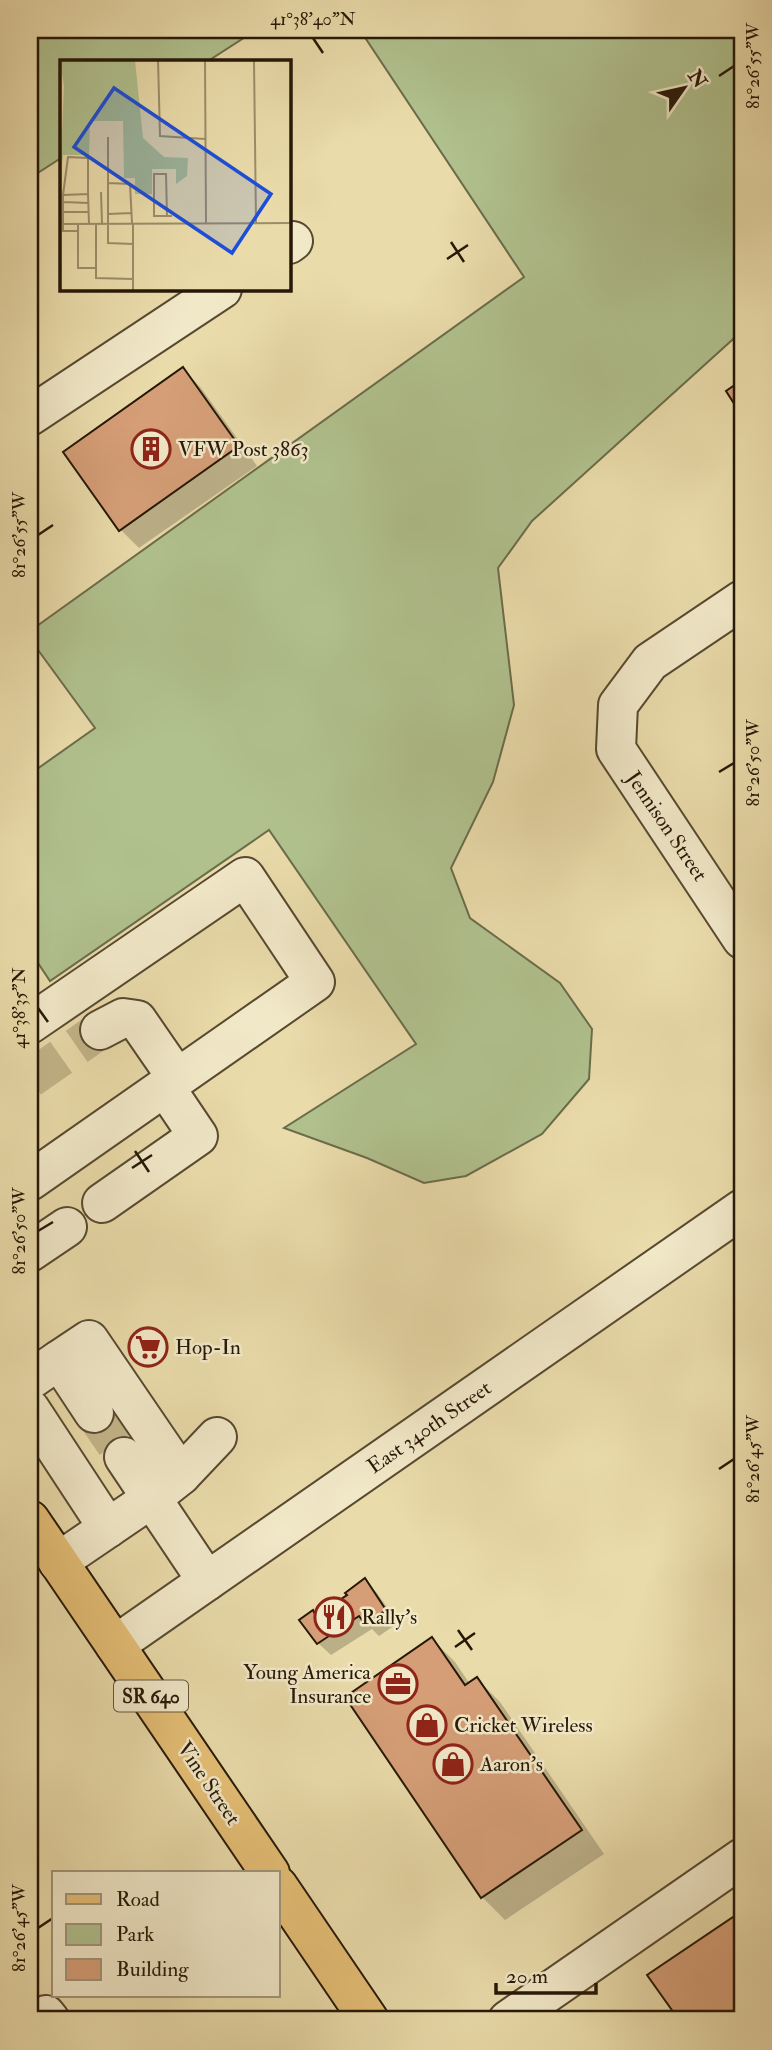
<svg xmlns="http://www.w3.org/2000/svg" width="772" height="2050" viewBox="0 0 772 2050" font-family="'IM FELL Double Pica',serif">
	<style>
		.green { fill: #b0c18e; stroke: #6b6c4a; stroke-width: 2 }
		.shadow { fill: #0003 }
		.building { fill: #d59e77; stroke: #261807; stroke-width: 2 }
		.lines { fill: none; stroke-linecap: round; stroke-linejoin: round }
		.minor-tunnel { stroke: #c3b489; stroke-width: 38; stroke-dasharray: 38 19; stroke-linecap: butt }
		.minor-casing { stroke: #574930; stroke-width: 42 }
		.major-casing { stroke: #261807; stroke-width: 42 }
		.minor { stroke: #f1e8c8; stroke-width: 38 }
		.major { stroke: #e5be75; stroke-width: 38 }
		.ticks { fill: none; stroke: #261807; stroke-width: 2.5 }
		.labels { text-anchor: middle; stroke-width: 5; stroke-linejoin: round; paint-order: stroke }
		.shield { fill: #f1e8c8; stroke: #635641; stroke-width: 2 }
		.shield-label { font-size: 19px; font-weight: bold; fill: #261807 }
		.poi-label { font-size: 21px; fill: #261807; stroke: #f1e8c8; text-anchor: start }
		.street-label { font-size: 21px; fill: #261807; stroke: #f1e8c8 }
		.inset-road { fill: none; stroke: #9c8d69; stroke-width: 2 }
		.view { fill: #1d4ed8; fill-opacity: 0.15; stroke: #1d4ed8; stroke-width: 3.5 }
		.inset-edge { fill: none; stroke: #261807; stroke-width: 3.5 }
		.neatline { fill: none; stroke: #261807; stroke-width: 2.5 }
		.ticks-label { font-size: 18px; text-anchor: middle; fill: #261807 }
	</style>
	<rect width="100%" height="100%" fill="#eadbaa"/>
	<filter id="stains"><feTurbulence type="fractalNoise" baseFrequency=".00286" numOctaves="4"/><feColorMatrix values="0 0 0 0 .2 0 0 0 0 .09 0 0 0 0 .02 0 0 0 .5 -.17"/></filter>
	<radialGradient id="worn" r=".72"><stop offset=".6" stop-color="#630" stop-opacity="0"/><stop offset="1" stop-color="#630" stop-opacity=".3"/></radialGradient>
	<!-- green -->
	<g class="green">
		<polygon points="30,30 256,30 208,61 61,61 61,158 30,178"/>
		<polygon points="360,30 742,30 742,331 532,521 498,568 514,705 493,782 451,868 470,918 560,983 592,1029 589,1079 542,1134 466,1176 424,1183 367,1158 284,1128 416,1044 269,830 50,981 30,951 30,774 95,728 30,639 30,631 524,277"/>
	</g>
	<!-- shadow -->
	<g class="shadow">
		<polygon points="183,369 201,388 257,466 139,548 121,530"/>
		<polygon points="365,1580 377,1593 398,1623 379,1636 372,1629 331,1655 318,1643 313,1612 318,1618 349,1596"/>
		<polygon points="432,1639 455,1662 470,1684 477,1679 500,1702 604,1854 505,1920 482,1897"/>
		<polygon points="742,1913 742,2020 681,2020 650,1976"/>
	</g>
	<!-- building -->
	<g class="building">
		<polygon points="183,367 239,446 119,531 63,452"/>
		<polygon points="742,380 742,416 726,391"/>
		<polygon points="365,1578 386,1610 365,1624 359,1616 317,1644 299,1620 313,1610 316,1616 347,1595 345,1593"/>
		<polygon points="432,1637 465,1685 477,1677 582,1830 481,1898 345,1697"/>
		<polygon points="742,1911 742,2020 679,2020 647,1975"/>
	</g>
	<g class="lines">
		<!-- minor-tunnel -->
		<g class="minor-tunnel">
			<polyline points="30,1079 100,1030"/>
			<polyline points="94,1413 124,1457"/>
		</g>
		<!-- minor casing -->
		<g class="minor-casing">
			<g id="minor">
				<polyline points="289,244 293,241"/>
				<polyline points="30,416 222,289"/>
				<polyline points="742,600 650,662 618,705 616,749 742,939"/>
				<polyline points="30,1024 245,877 315,982 30,1181"/>
				<polyline points="100,1030 123,1018 137,1020 177,1078"/>
				<polyline points="102,1203 198,1136 165,1087"/>
				<polyline points="30,1252 67,1227"/>
				<polyline points="59,1360 89,1340 181,1475"/>
				<polyline points="30,1380 59,1360 94,1413"/>
				<polyline points="30,1409 108,1528"/>
				<polyline points="124,1457 207,1581"/>
				<polyline points="58,1562 152,1498 181,1475 217,1437"/>
				<polyline points="115,1645 742,1209"/>
				<polyline points="46,2015 50,2020"/>
				<polyline points="508,2020 742,1858"/>
			</g>
		</g>
		<!-- major casing -->
		<g class="major-casing">
			<g id="major">
				<polyline points="30,1520 270,1873"/>
				<polyline points="278,1886 369,2020"/>
			</g>
		</g>
		<!-- minor -->
		<use href="#minor" class="minor"/>
		<!-- major -->
		<use href="#major" class="major"/>
	</g>
	<!-- ticks -->
	<path class="ticks" d="M313,38L323,53M719,76L734,66M451,242L464,262M447,259L468,245M38,535L53,525M719,772L734,763M38,1008L48,1022M135,1151L149,1172M132,1168L152,1155M38,1231L53,1222M719,1469L734,1459M458,1630L472,1650M455,1647L475,1633M38,1928L53,1918"/>
	<!-- icons -->
	<defs>
		<g id="building-ring" transform="scale(2.0125)"><circle r="9.5" fill="#f1e8c8" stroke="#8f2418" stroke-width="1.5"/><path d="M-4-6H4V6H1V3H-1V6H-4ZM-2.5-4.3h1.7v1.8h-1.7ZM.8-4.3h1.7v1.8H.8ZM-2.5-1h1.7V.8h-1.7ZM.8-1h1.7V.8H.8Z" fill="#8f2418"/></g>
		<g id="supermarket-ring" transform="scale(2.0125)"><circle r="9.5" fill="#f1e8c8" stroke="#8f2418" stroke-width="1.5"/><path d="M-6-5.5h2.5l.6 2H6L4.5 2H-2.5L-4.4-4H-6ZM-1.5 3.2a1.3 1.3 0 1 0 .1 0ZM3 3.2a1.3 1.3 0 1 0 .1 0Z" fill="#8f2418"/></g>
		<g id="restaurant-ring" transform="scale(2.0125)"><circle r="9.5" fill="#f1e8c8" stroke="#8f2418" stroke-width="1.5"/><path d="M-5-6h1v4h1v-4h1v4h1v-4h1v5L-1.5 .5V6h-2V.5L-5-1ZM5-6V6H3V1.5H1.5Q1.5-4 5-6Z" fill="#8f2418"/></g>
		<g id="office-ring" transform="scale(2.0125)"><circle r="9.5" fill="#f1e8c8" stroke="#8f2418" stroke-width="1.5"/><path d="M-6-3h4V-5.5h4V-3h4V5H-6ZM-1-4.5V-3h2v-1.5ZM-6 0V1H6V0Z" fill="#8f2418"/></g>
		<g id="shop-ring" transform="scale(2.0125)"><circle r="9.5" fill="#f1e8c8" stroke="#8f2418" stroke-width="1.5"/><path d="M-5-2.5h2.3a2.7 3.5 0 0 1 5.4 0H5L5.5 6h-11ZM-1.5-2.5h3a1.5 2.3 0 0 0-3 0Z" fill="#8f2418"/></g>
	</defs>
	<g fill-rule="evenodd">
		<use href="#building-ring" x="151" y="449"/>
		<use href="#supermarket-ring" x="148" y="1347"/>
		<use href="#restaurant-ring" x="334" y="1617"/>
		<use href="#office-ring" x="398" y="1684"/>
		<use href="#shop-ring" x="427" y="1725"/>
		<use href="#shop-ring" x="453" y="1764"/>
	</g>
	<g class="labels">
		<!-- shield labels -->
		<rect class="shield" x="114" y="1680.5" width="74" height="31" rx="5"/>
		<g class="shield-label">
			<text x="151" y="1703">SR 640</text>
		</g>
		<!-- poi labels -->
		<g class="poi-label">
			<text x="178" y="456">VFW Post 3863</text>
			<text x="175" y="1354">Hop-In</text>
			<text x="361" y="1624">Rally's</text>
			<text x="371" y="1679" text-anchor="end">Young America<tspan x="371" dy="24">Insurance</tspan></text>
			<text x="454" y="1732">Cricket Wireless</text>
			<text x="480" y="1771">Aaron's</text>
		</g>
		<!-- street labels -->
		<g class="street-label">
			<text transform="translate(667 826) rotate(56)" y="7">Jennison Street</text>
			<text transform="translate(429 1427) rotate(-35)" y="7">East 340th Street</text>
			<text transform="translate(209 1783) rotate(56)" y="7">Vine Street</text>
		</g>
	</g>
	<!-- overview -->
	<g transform="translate(60 60)">
		<rect width="231" height="231" fill="#eadbaa"/>
		<path d="M0,0H75L83,78L104,97L128,98L127,116L116,124V109H92V134H75V118H64L63,61H30L29,95H3L0,120L4,26Z" fill="#b0c18e"/>
		<path class="inset-road" d="M98,0L100,76L145,79M145,0L146,163M194,0L196,163M48,77V183L73,184M48,123L70,124L72,163M41,132L42,164M3,135L8,97L28,98V134M3,142L28,143M3,152H28M48,154L71,153M107,156H94V114H106L107,156H112M73,163V231M0,164L231,163M18,165V208H36V163M18,171H3V135L28,134L29,164M36,208V218L73,219"/>
		<path class="view" d="M54,28L211,134L172,193L14,87Z"/>
		<rect width="231" height="231" class="inset-edge"/>
	</g>
	<!-- margin -->
	<rect width="772" height="2050" fill="none" stroke="#eadbaa" stroke-width="77"/>
	<!-- legend -->
	<rect x="52" y="1871" width="228" height="126" fill="#f1e8c8" stroke="#a0957b" stroke-width="2"/>
	<rect x="66" y="1894" width="35" height="10" fill="#e5be75" stroke="#a0957b" stroke-width="2"/>
	<text x="116" y="1906" font-size="21" fill="#261807">Road</text>
	<rect x="66" y="1924" width="35" height="21" fill="#b0c18e" stroke="#a0957b" stroke-width="2"/>
	<text x="116" y="1941" font-size="21" fill="#261807">Park</text>
	<rect x="66" y="1959" width="35" height="21" fill="#d59e77" stroke="#a0957b" stroke-width="2"/>
	<text x="116" y="1976" font-size="21" fill="#261807">Building</text>
	<!-- north arrow -->
	<g transform="translate(684 88) rotate(56)" stroke="#f1e8c8" stroke-width="5" paint-order="stroke">
	<path d="M0-5L12 26L0 18L-12 26Z" fill="#261807"/>
	<text y="-10" font-size="19" font-weight="bold" text-anchor="middle" fill="#261807">N</text>
	</g>
	<!-- scale -->
	<path d="M496 1983v10h100v-10" fill="none" stroke="#261807" stroke-width="3.5"/>
	<text x="506" y="1983" font-size="21" fill="#261807" stroke="#f1e8c8" stroke-width="5" paint-order="stroke">20 m</text>
	<rect x="38" y="38" width="696" height="1973" class="neatline"/>
	<g class="ticks-label">
		<text x="313" y="25">41°38'40"N</text>
		<text transform="translate(753 66) rotate(-90)" y="6">81°26'55"W</text>
		<text transform="translate(19 535) rotate(-90)" y="6">81°26'55"W</text>
		<text transform="translate(753 763) rotate(-90)" y="6">81°26'50"W</text>
		<text transform="translate(19 1008) rotate(-90)" y="6">41°38'35"N</text>
		<text transform="translate(19 1231) rotate(-90)" y="6">81°26'50"W</text>
		<text transform="translate(753 1459) rotate(-90)" y="6">81°26'45"W</text>
		<text transform="translate(19 1928) rotate(-90)" y="6">81°26'45"W</text>
	</g>
	<rect width="100%" height="100%" filter="url(#stains)"/>
	<rect width="100%" height="100%" fill="url(#worn)"/>
</svg>
